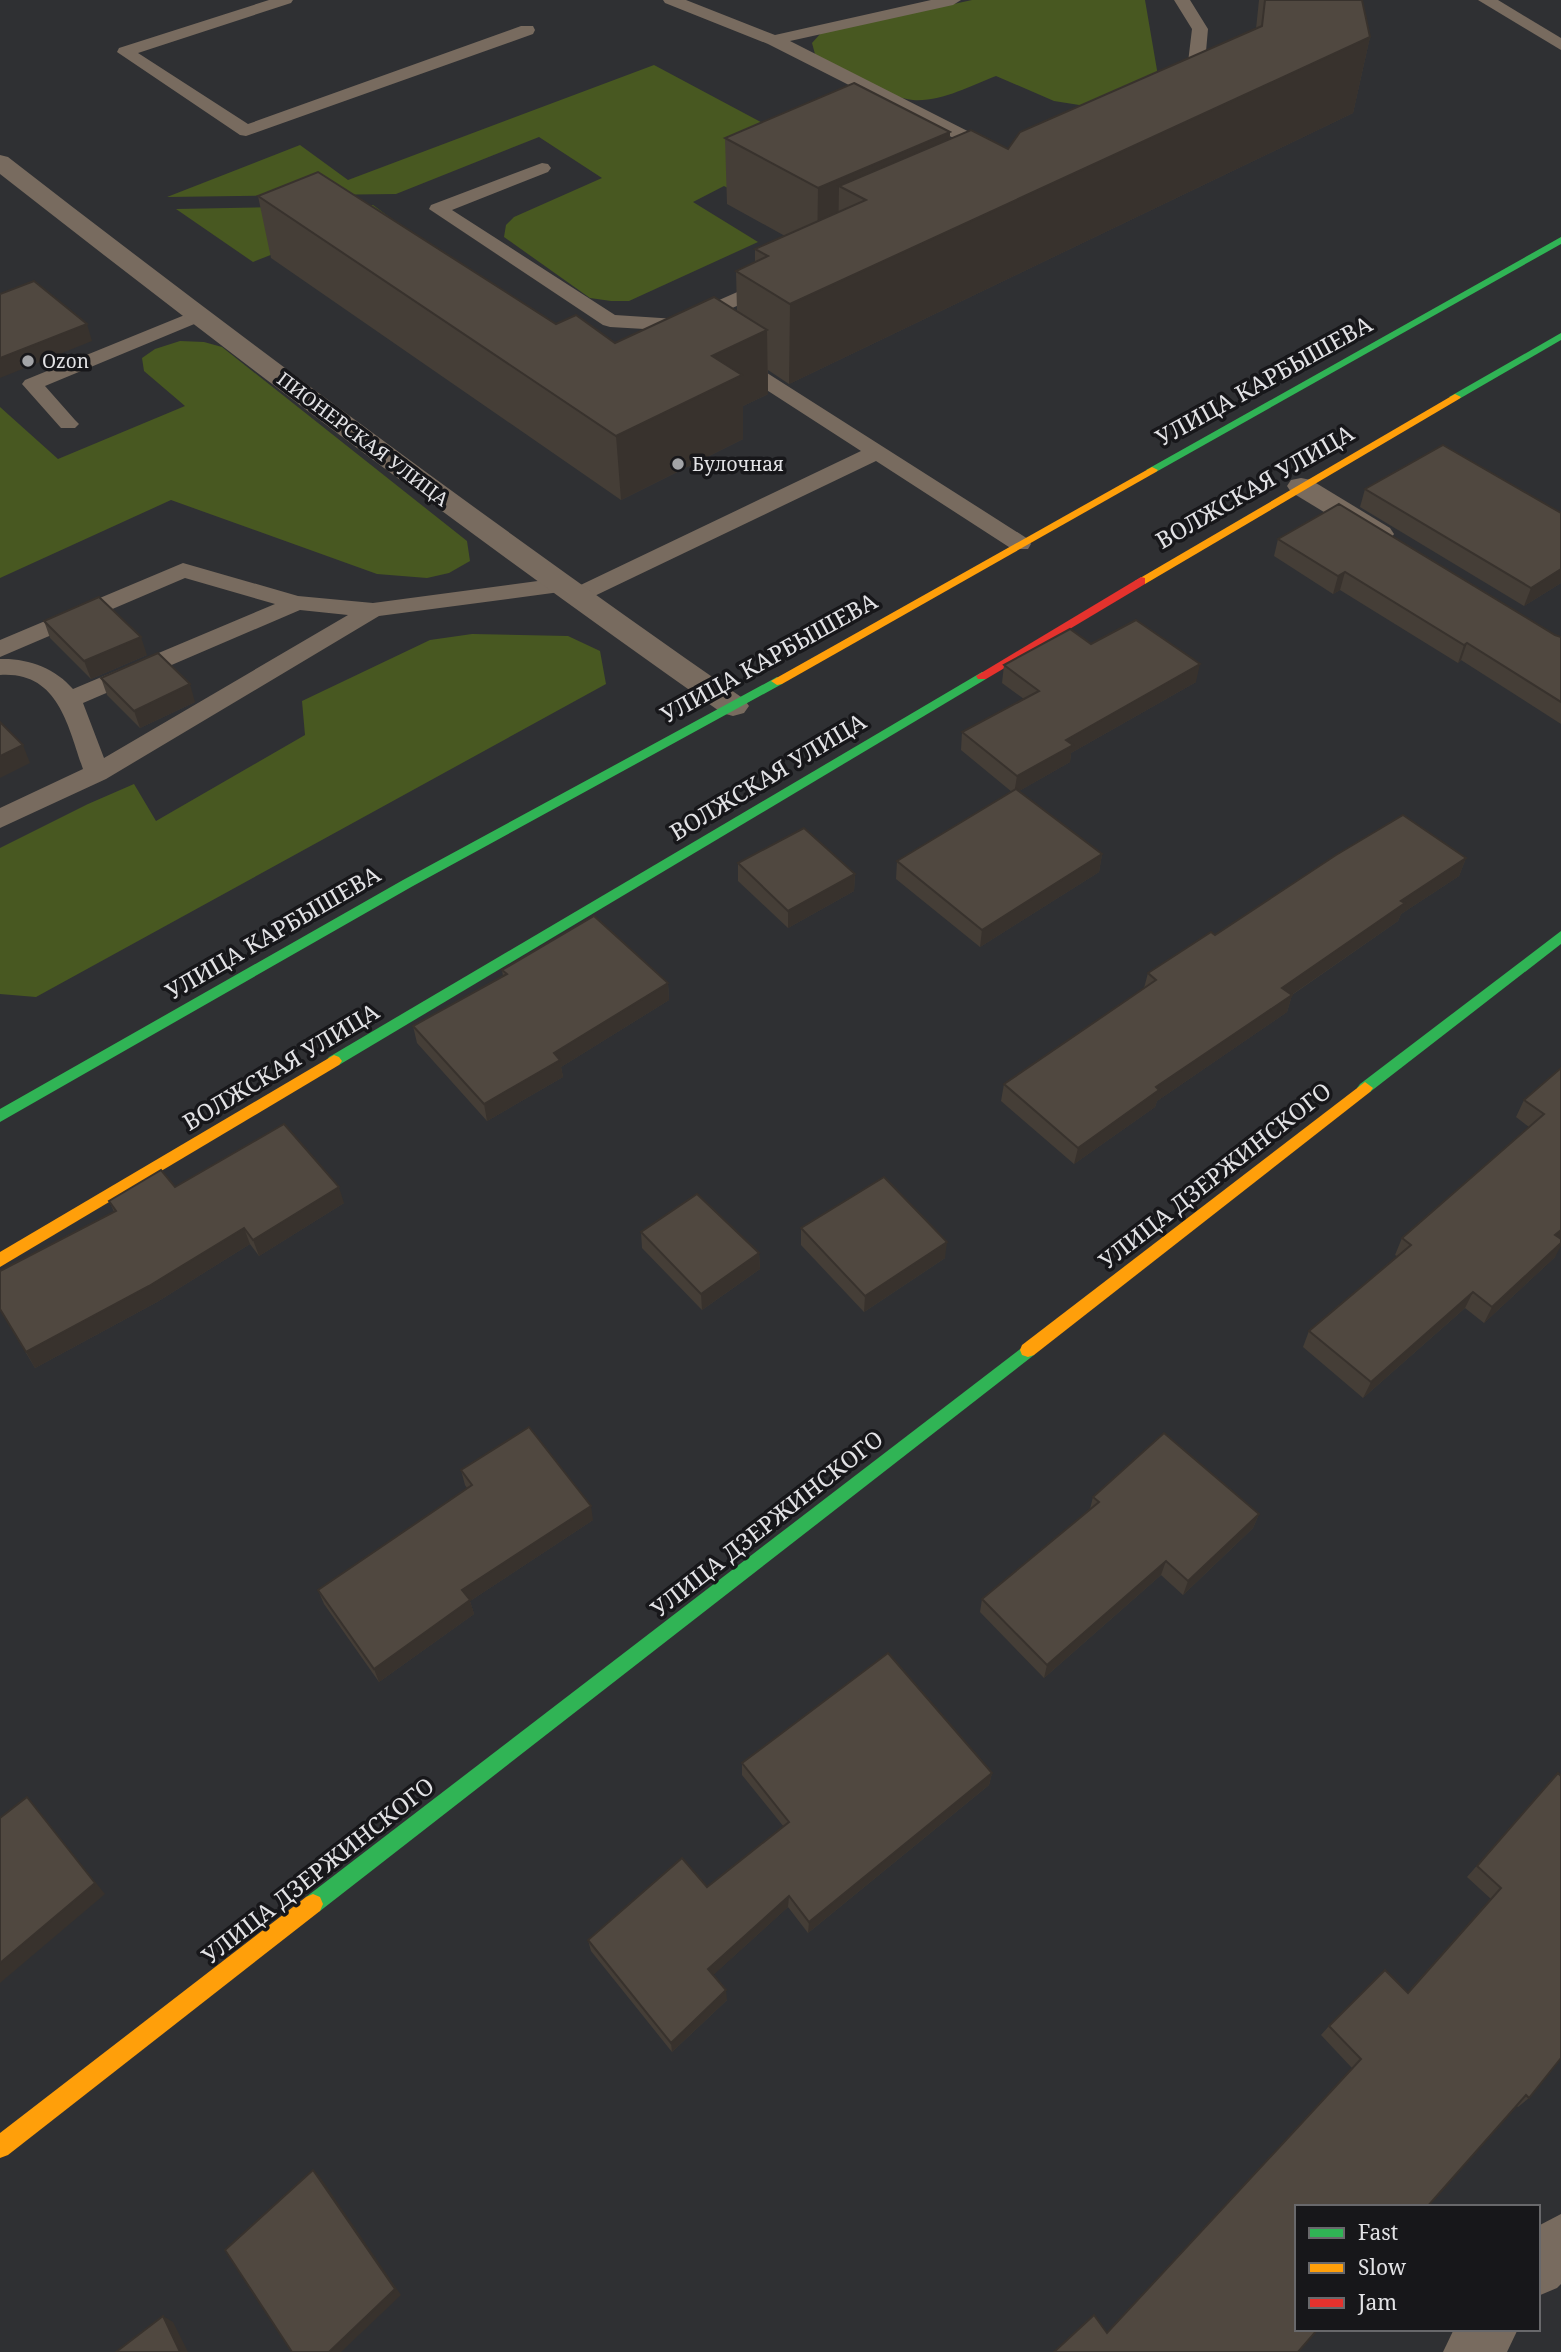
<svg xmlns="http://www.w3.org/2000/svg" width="1561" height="2352" viewBox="0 0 1561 2352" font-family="'Noto Serif',serif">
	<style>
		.green { fill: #485821 }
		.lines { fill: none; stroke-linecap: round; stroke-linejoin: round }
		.lane { fill: #786b5f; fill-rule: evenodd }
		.street { fill: #786b5f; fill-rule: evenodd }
		.fast { fill: #30b455; fill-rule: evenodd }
		.slow { fill: #ff9f0a; fill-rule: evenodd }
		.jam { fill: #e5322d; fill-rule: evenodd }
		.wall { fill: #453e37 }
		.shaded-wall { fill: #38322d }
		.building { fill: #504840; stroke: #38322d; stroke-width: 2 }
		.poi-dot { fill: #a3a4a7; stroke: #17171a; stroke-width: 2.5 }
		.labels { text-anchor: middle; stroke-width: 7; stroke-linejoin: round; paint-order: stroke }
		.far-poi-label { font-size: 19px; fill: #e2e2e5; stroke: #17171a; text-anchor: start }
		.far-street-label { font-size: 19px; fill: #e2e2e5; stroke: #17171a }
		.street-label { font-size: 23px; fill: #e2e2e5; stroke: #17171a }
	</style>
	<rect width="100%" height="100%" fill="#2f3033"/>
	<!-- green -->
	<g class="green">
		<path d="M972,0H1145L1158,76L1092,107L1054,101L996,76C970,86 941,102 913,100C888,98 839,67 815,54L812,43L821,33Z"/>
		<polygon points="654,65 873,182 742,195 724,186 693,202 758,242 629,301 611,301 590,298 504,237 506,225 514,217 602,178 539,137 396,194 167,197 300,145 348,180"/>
		<polygon points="373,205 422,241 356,221 253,262 176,209"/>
		<polygon points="180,341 204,342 222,347 467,541 470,561 449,573 427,578 377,574 171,500 0,578 0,407 58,459 185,406 144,371 142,358 155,349"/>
		<polygon points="472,634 568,636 600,651 606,684 36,997 0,994 0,848 88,804 134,784 156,821 305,735 302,701 430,640"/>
	</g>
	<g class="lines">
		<!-- lane -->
		<g class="lane">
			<polygon points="269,0 293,0 291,3 138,53 248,124 521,26 533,26 535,30 533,34 246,136 240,135 117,52 119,48"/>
			<polygon points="663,0 686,0 775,35 931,0 961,0 953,5 790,41 1001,148 1004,152 1001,156 989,156 768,44 665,3"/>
			<polygon points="1174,0 1190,0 1208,29 1202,96 1193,101 1184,96 1192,29"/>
			<polygon points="1478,0 1498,0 1561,38 1561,50"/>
			<polygon points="542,163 548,164 551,168 548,172 452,210 615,315 676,319 767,279 774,277 784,283 781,287 679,331 610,327 603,325 429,209 431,205"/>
			<polygon points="197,310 204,312 207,316 204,320 45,386 75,420 79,424 75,428 61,428 22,384 25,380"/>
			<polygon points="735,355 742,357 1028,539 1031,544 1028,549 1012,549 876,461 584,601 568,601 564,596 568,591 861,451 728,365 725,361 728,357"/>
			<path d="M183,563L298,596L373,603L560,578L568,580L571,585L568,590L560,592L379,616L106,779L0,828V808L83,769C68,727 59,671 0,675V659C28,658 55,668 73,689L275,604L185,578L0,657V640ZM300,610L348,615L104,758L83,703Z"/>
		</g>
		<!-- street -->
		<g class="street">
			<path d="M0,155L8,157C249,344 494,525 744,699L749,706L744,713L733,716L722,713C476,540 236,359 0,174Z"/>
			<polygon points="1301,478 1311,480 1390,528 1394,534 1390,540 1380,543 1370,540 1291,492 1287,486 1291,480"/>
			<polygon points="1561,2214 1561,2284 1557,2288 1538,2296 1538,2226"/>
			<polygon points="1454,2329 1518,2329 1507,2352 1443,2352"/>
		</g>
		<!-- fast -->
		<g class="fast">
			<polygon points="1561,237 1561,244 1156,472 1146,470"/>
			<polygon points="1561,333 1561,340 1459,399 1449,397"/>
			<polygon points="982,672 986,673 986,679 339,1065 329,1065 326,1061 329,1057"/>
			<polygon points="777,677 783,681 782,684 413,886 0,1122 0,1109 403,880"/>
			<polygon points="1561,931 1561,944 1370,1092 1360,1092 1357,1088 1360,1084"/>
			<polygon points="1028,1343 1034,1345 1036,1350 1034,1355 320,1911 313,1914 306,1911 303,1904 306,1897"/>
		</g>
		<!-- slow -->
		<g class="slow">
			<polygon points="1455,394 1461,397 1459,399 1145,584 1137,584 1135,581"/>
			<polygon points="1152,467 1158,470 1156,472 782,684 777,685 771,681"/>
			<polygon points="334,1055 339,1057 342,1061 339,1065 0,1267 0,1252"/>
			<polygon points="1365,1082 1373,1088 1370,1092 1034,1355 1028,1357 1022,1355 1020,1350 1022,1345"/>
			<polygon points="313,1894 320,1897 323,1904 320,1911 8,2155 0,2158 0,2133 306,1897"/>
		</g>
		<!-- jam -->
		<polygon class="jam" points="1141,577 1145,578 1145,584 986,679 978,679 976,676"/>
	</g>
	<!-- wall -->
	<g class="wall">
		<polygon points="1259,0 1362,0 1370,37 1353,113 789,384 768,370 768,394 743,406 743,439 621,500 271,258 258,196 556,324 615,343 737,311 736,271 755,262 755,249 785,236 727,204 725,138 950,132 950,139 1008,149 1256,29"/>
		<polygon points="1365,489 1561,513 1561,583 1524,606 1360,507"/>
		<polygon points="1278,539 1561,637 1561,724 1461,660 1458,663 1340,590 1333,594 1274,556"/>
		<polygon points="44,621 147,655 91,679 50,638"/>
		<polygon points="1091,644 1196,682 1071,753 1070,762 1019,791 1102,854 1099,872 980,947 896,879 897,861 1012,792 961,750 962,732 1024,699 1002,683 1004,665"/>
		<polygon points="101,678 195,702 140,728 107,695"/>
		<polygon points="1466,858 1459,876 1401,914 1398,921 1292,995 1287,1012 1157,1101 1155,1107 1074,1164 1001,1101 1004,1084 1144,988 1148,973 1215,935"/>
		<polygon points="738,863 855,874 854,891 788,928 738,881"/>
		<polygon points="502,970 668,983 669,1000 561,1067 563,1077 487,1121 417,1043 413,1026 503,976"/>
		<polygon points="1561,1068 1560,1238 1555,1257 1484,1323 1465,1308 1363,1398 1303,1347 1309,1331 1397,1256 1395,1255 1402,1238 1529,1127 1516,1117 1524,1100"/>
		<polygon points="175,1187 344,1203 259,1256 250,1244 157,1302 35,1368 0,1309 114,1212 109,1201"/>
		<polygon points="801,1228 945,1258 864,1312 801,1245"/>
		<polygon points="641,1232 759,1253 760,1269 702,1310 642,1248"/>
		<polygon points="461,1470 593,1520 470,1601 474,1614 379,1682 324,1604 318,1590 467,1488 465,1485"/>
		<polygon points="1093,1497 1259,1514 1253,1528 1183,1595 1161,1575 1044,1678 980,1612 982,1599 1090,1509"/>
		<polygon points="742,1763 992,1773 989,1785 808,1933 788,1907 713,1975 727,2000 672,2052 591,1951 588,1940 707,1887 784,1827 742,1775"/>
		<polygon points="1558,1773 1529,2098 1518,2107 1517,2106 1107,2333 1352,2068 1321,2035 1329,2026 1407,1993 1491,1899 1467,1877"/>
	</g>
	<!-- shaded-wall -->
	<g class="shaded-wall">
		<polygon points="1370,37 1353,113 789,384 790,304"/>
		<polygon points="950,132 946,197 839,186 838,245 817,254 818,188"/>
		<polygon points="87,324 92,341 0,378 0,358"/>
		<polygon points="767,330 768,394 743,406 743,439 621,500 616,436 712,356"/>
		<polygon points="1561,569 1561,583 1524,606 1531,588"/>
		<polygon points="1345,572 1340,590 1333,594 1338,576"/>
		<polygon points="141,637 147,655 91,679 84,661"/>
		<polygon points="1467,643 1461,660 1458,663 1464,645"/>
		<polygon points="1200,664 1196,682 1071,753 1070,762 1014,794 1017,776 1066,740"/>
		<polygon points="190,684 195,702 140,728 134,711"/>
		<polygon points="23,745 30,763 0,778 0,756"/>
		<polygon points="1102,854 1099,872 980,947 982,930"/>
		<polygon points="1466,858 1459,876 1401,914 1398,921 1277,1005 1282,988 1401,901"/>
		<polygon points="855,874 854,891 788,928 788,911"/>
		<polygon points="668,983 669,1000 561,1067 563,1077 487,1121 484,1104 554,1053"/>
		<polygon points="1292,995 1287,1012 1157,1101 1155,1107 1074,1164 1078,1148 1156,1087"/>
		<polygon points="339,1187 344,1203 259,1256 253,1240"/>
		<polygon points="244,1228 250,1244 157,1302 35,1368 26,1352"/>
		<polygon points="1561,1230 1561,1238 1547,1251 1555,1235"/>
		<polygon points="947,1242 945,1258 864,1312 865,1296"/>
		<polygon points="1561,1243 1561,1246 1555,1257 1484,1323 1492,1307"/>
		<polygon points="759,1253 760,1269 702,1310 701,1294"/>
		<polygon points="1473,1292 1465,1308 1363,1398 1371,1382"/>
		<polygon points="591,1506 593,1520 470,1601 474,1614 379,1682 374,1669 462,1590"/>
		<polygon points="1259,1514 1253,1528 1183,1595 1188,1581"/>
		<polygon points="1166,1561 1161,1575 1044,1678 1047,1665"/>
		<polygon points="992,1773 989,1785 808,1933 809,1922"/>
		<polygon points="27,1797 105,1894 0,1983 0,1963"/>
		<polygon points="789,1896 788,1907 709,1979 708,1969"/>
		<polygon points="726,1990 727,2000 672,2052 671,2043"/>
		<polygon points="313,2170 320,2177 401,2295 341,2352 329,2352"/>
		<polygon points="163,2316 173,2322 188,2352 180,2352"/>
	</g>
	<!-- building -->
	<g class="building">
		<polygon points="1265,0 1362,0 1370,37 790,304 736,271 768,256 755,249 866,200 839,186 971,130 1008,149 1020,132 1262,26"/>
		<polygon points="854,83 950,132 818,188 725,138"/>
		<polygon points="318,172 556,324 576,315 615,343 714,297 767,330 712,356 742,375 616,436 258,196"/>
		<polygon points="34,281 87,324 0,358 0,294"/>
		<polygon points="1443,445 1561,513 1561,569 1531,588 1365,489"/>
		<polygon points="1339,504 1555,635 1561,637 1561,702 1467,643 1464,645 1345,572 1338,576 1278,539"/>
		<polygon points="99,597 141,637 84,661 44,621"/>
		<polygon points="1136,620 1200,664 1066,740 1073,745 1017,776 962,732 1039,691 1004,665 1070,629 1091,644"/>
		<polygon points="158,653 190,684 134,711 101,678"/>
		<polygon points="0,722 23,745 0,756"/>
		<polygon points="1016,789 1102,854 982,930 897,861"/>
		<polygon points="1403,815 1466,858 1401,901 1405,903 1282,988 1292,995 1156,1087 1159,1090 1078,1148 1004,1084 1156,980 1148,973 1211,932 1215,935 1336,855"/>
		<polygon points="804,828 855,874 788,911 738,863"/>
		<polygon points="594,916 668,983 554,1053 560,1060 484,1104 413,1026 507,974 502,970"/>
		<polygon points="1561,1068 1561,1230 1555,1235 1561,1239 1561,1243 1492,1307 1473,1292 1371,1382 1309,1331 1411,1245 1402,1238 1544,1114 1524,1100"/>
		<polygon points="284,1124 339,1187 253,1240 244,1228 149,1286 26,1352 0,1309 0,1271 116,1211 109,1201 161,1170 175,1187"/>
		<polygon points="884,1177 947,1242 865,1296 801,1228"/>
		<polygon points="697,1194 759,1253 701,1294 641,1232"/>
		<polygon points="529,1427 591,1506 462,1590 470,1600 374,1669 318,1590 472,1485 461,1470"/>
		<polygon points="1164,1433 1259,1514 1188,1581 1166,1561 1047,1665 982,1599 1099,1502 1093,1497"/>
		<polygon points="888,1653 992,1773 809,1922 789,1896 708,1969 726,1990 671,2043 588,1940 682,1858 707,1887 789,1822 742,1763"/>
		<polygon points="1558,1773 1561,1776 1561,2058 1529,2098 1526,2095 1427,2207 1297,2207 1297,2329 1318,2329 1298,2352 1054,2352 1094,2315 1107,2333 1361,2059 1329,2026 1385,1970 1408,1993 1501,1888 1477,1866"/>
		<polygon points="27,1797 95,1883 0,1963 0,1818"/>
		<polygon points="313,2170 395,2289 329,2352 292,2352 225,2250"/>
		<polygon points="163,2316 180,2352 116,2352"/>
	</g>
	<!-- markers -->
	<g class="poi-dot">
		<circle cx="28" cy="361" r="7"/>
		<circle cx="678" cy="464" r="7"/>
	</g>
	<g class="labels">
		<!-- far-poi labels -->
		<g class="far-poi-label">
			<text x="42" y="368">Ozon</text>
			<text x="692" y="471">Булочная</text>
		</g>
		<!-- far-street labels -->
		<g class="far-street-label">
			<text transform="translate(363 439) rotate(37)" y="7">ПИОНЕРСКАЯ УЛИЦА</text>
		</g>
		<!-- street labels -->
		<g class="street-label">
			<text transform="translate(1264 381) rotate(-29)" y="8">УЛИЦА КАРБЫШЕВА</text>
			<text transform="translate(1255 487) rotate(-30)" y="8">ВОЛЖСКАЯ УЛИЦА</text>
			<text transform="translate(769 658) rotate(-29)" y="8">УЛИЦА КАРБЫШЕВА</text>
			<text transform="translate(768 777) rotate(-31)" y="8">ВОЛЖСКАЯ УЛИЦА</text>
			<text transform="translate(273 933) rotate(-30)" y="8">УЛИЦА КАРБЫШЕВА</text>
			<text transform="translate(281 1067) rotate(-31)" y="8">ВОЛЖСКАЯ УЛИЦА</text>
			<text transform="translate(1215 1176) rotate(-38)" y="8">УЛИЦА ДЗЕРЖИНСКОГО</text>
			<text transform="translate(767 1524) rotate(-38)" y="8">УЛИЦА ДЗЕРЖИНСКОГО</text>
			<text transform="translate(318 1871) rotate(-38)" y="8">УЛИЦА ДЗЕРЖИНСКОГО</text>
		</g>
	</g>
	<!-- legend -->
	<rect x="1295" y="2205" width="245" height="126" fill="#17171a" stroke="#68686b" stroke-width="2"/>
	<rect x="1309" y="2228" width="35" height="10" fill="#30b455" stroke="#68686b" stroke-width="2"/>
	<text x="1358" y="2240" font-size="21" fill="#e2e2e5">Fast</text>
	<rect x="1309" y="2263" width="35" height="10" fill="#ff9f0a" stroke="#68686b" stroke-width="2"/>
	<text x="1358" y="2275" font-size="21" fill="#e2e2e5">Slow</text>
	<rect x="1309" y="2298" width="35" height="10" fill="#e5322d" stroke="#68686b" stroke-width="2"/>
	<text x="1358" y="2310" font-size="21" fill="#e2e2e5">Jam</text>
</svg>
